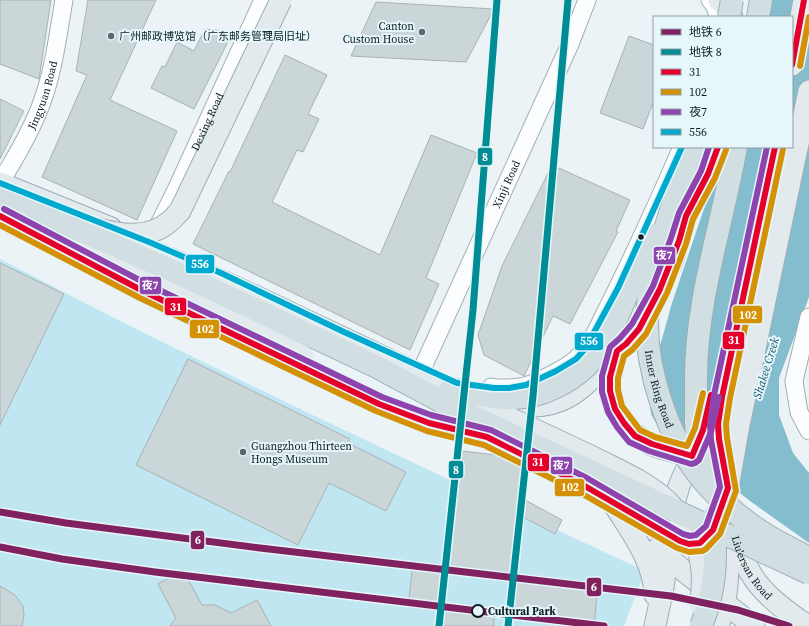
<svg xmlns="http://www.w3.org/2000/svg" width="809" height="626" viewBox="0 0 809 626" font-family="'Source Serif 4','Noto Sans SC',serif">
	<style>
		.green { fill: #c0e6f2 }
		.water { fill: #83bdce }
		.building { fill: #cbd6d9; stroke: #a7b2b5 }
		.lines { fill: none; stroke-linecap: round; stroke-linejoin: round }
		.minor-casing { stroke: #a5b0b3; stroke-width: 19 }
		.major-casing { stroke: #9caeb3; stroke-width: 23 }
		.highway-casing { stroke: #9caeb3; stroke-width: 24 }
		.minor { stroke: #fcfdfe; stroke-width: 17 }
		.major { stroke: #e2eaee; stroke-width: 21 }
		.highway { stroke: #d2dfe2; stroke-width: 22 }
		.major-bridge-casing { stroke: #9caeb3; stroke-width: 23; stroke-linecap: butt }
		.highway-bridge-casing { stroke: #9caeb3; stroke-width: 24; stroke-linecap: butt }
		.major-bridge { stroke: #e2eaee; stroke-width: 21 }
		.highway-bridge { stroke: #d2dfe2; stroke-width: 22 }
		.bus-1-casing { stroke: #e6f6fb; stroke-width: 9 }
		.bus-2-casing { stroke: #e6f6fb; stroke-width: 9 }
		.bus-3-casing { stroke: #e6f6fb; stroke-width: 9 }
		.bus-4-casing { stroke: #e6f6fb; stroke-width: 9 }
		.bus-1 { stroke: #e4002b; stroke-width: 6 }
		.bus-2 { stroke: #d49105; stroke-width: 6 }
		.bus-3 { stroke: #8e44ad; stroke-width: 6 }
		.bus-4 { stroke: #00a9ce; stroke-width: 6 }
		.metro-1-casing { stroke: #e6f6fb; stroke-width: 10 }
		.metro-2-casing { stroke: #e6f6fb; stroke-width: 10 }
		.metro-1 { stroke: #80225f; stroke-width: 7 }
		.metro-2 { stroke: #008c95; stroke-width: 7 }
		.poi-dot { fill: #5b686c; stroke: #e6f6fb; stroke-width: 1.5 }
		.bus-dot { fill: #0e1d22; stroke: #e6f6fb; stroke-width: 1.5 }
		.stop-dot { fill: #e6f6fb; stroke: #0e1d22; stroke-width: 2 }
		.labels { text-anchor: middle; stroke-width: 4; stroke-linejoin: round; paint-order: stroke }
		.poi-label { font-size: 11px; fill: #0e1d22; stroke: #e6f6fb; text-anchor: start }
		.street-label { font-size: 11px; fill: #0e1d22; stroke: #e6f6fb }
		.stop-label { font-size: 11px; font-weight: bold; fill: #0e1d22; stroke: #e6f6fb; text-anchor: start }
		.water-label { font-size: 12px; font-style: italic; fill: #125566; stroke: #e6f6fb }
		.line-badge { stroke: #e6f6fb; stroke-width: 1.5 }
		.badge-label { font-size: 11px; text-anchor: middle; font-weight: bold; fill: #fff }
	</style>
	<rect width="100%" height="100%" fill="#ebf3f6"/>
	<!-- green -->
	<path class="green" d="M0,259C211,370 429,470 645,571L624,626H0Z"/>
	<!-- water -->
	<polygon class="water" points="749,0 809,0 809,297 779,378 779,415 793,453 809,473 809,543 750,501 660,430 651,414 648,389 672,303 725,147 792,147 792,17 752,17"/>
	<!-- building -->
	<g class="building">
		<polygon points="0,0 51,0 39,79 0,64"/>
		<polygon points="88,0 156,0 110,100 177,131 137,220 42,177 87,75 76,71"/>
		<polygon points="376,2 494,9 466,62 351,56"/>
		<polygon points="205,29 233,32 194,109 151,88 162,66 165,67 177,42 194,51"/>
		<polygon points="629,36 654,45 654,100 643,129 600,113"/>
		<polygon points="285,55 327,75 308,114 319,119 303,152 297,150 272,202 380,255 431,135 477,153 426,278 439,284 410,350 193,244 229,171 230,172"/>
		<polygon points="0,99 24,111 0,159"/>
		<polygon points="552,165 630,200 616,231 618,232 570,324 553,316 524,376 484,355 478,335 502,266"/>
		<polygon points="0,263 64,294 0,425"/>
		<polygon points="188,359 350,439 348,443 406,472 386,511 329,483 298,545 136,465"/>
		<polygon points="454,450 496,455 528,471 525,500 562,520 555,534 523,517 517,574 442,566 437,610 408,607 413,562 442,565"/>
		<polygon points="183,570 202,605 215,605 231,613 257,600 271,626 170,626 176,618 158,584"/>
		<polygon points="517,574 598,583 594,626 572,626 512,619"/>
		<polygon points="0,586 15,595 23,606 24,616 22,626 0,626"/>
		<polygon points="437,610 494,617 494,626 435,626"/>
	</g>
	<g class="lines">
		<!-- minor casing -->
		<g class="minor-casing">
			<g id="minor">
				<polyline points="710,0 715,6 718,17"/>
				<path id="s1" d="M0,183C16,157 32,130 42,102C54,69 58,34 64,0"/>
				<path id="s2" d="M155,232L176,190L263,0"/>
				<polyline points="809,317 794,381 799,412 809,431"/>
				<path id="s3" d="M423,367L570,44L587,0"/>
				<path d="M491,387C502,389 514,388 525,386C537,383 566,368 576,359C591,345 600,323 609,305C635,253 659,200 682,147"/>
			</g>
		</g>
		<!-- major casing -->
		<g class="major-casing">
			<g id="major">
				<polyline points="719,0 727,7 732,17"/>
				<polyline points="792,65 804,0"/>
				<polyline points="0,183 111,228"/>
				<polyline points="0,216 143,291 379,404 429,423 487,437 583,485 680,541 689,544 700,543 713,530 728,488 739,425 809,91"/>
				<path d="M616,353C614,361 611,369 610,377C607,406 626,432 650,444C663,450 678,452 692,456"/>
				<path d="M509,403C560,415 583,390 614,354C618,350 622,348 626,344C630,340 634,335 637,330C651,312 664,281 673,259C678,245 680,230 686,216C689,208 694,201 697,194C705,179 713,164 718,147"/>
				<polyline points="726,476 719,439 718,424 722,397 775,147"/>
				<path d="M615,506C632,533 654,562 655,595"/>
				<path id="s4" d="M733,526C744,578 766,598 808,626"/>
				<polyline points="658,548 685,572 754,626"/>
				<polyline points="655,626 663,588 673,507 679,486 696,447"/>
				<path d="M718,626C730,595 728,562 728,530"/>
			</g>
		</g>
		<!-- highway casing -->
		<g class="highway-casing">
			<g id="highway">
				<polyline points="758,17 761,0"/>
				<path d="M696,383C695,303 722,225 736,147"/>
			</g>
		</g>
		<!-- minor -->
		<use href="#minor" class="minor"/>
		<!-- major -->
		<use href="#major" class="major"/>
		<!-- highway -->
		<use href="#highway" class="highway"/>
		<!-- major-bridge casing -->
		<g class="major-bridge-casing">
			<g id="major-bridge">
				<path d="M89,227C114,233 146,242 169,222C173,219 176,215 180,211L281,0"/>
				<polyline points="66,233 193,302 303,356"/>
				<path d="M133,244C190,265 245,291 299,317C371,351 442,385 514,420C544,434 574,448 603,462C625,473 649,484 667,501C696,531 708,563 700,604"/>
			</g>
		</g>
		<!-- highway-bridge casing -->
		<g class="highway-bridge-casing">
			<g id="highway-bridge">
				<polyline points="729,17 732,0"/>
				<path id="s5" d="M693,147C676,198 654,250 648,304C642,364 667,439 706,484C717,496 729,508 742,518C761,534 786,546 809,558"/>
				<polyline points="0,195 186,277 299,330 377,367 446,404 809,573"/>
				<polyline points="696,383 696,422 697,436 707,476"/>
				<path d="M451,389C469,393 487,397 505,398C541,400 579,380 599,351C610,335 617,317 625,299C634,278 643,256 652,235"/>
				<path d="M701,626C717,588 716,556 714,516"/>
			</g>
		</g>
		<!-- major-bridge -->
		<use href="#major-bridge" class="major-bridge"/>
		<!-- highway-bridge -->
		<use href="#highway-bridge" class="highway-bridge"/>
		<!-- bus-1 casing -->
		<g class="bus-1-casing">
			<g id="bus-1">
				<polyline points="792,65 804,0"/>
				<polyline points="0,216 143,291 379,404 429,423 487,437 583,485 680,541 689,544 700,543 713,530 728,488 719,439 718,424 722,397 775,147"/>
				<polyline points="711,395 703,430 692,456 652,444 635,436 624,423 615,409 610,391 610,377 617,351 626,344 639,329 660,289 679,241 686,216 708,174 718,147"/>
			</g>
		</g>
		<!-- bus-2 casing -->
		<g class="bus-2-casing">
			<g id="bus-2">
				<polyline points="800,66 809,17"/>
				<polyline points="0,225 140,298 376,411 427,431 484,445 579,492 677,548 689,552 702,551 706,549 720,534 736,491 727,438 726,424 730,398 783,149"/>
				<polyline points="703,393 695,428 687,446 655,437 640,430 622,406 618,390 618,378 624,356 632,350 646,334 667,293 686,244 693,219 715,178 726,150"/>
			</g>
		</g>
		<!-- bus-3 casing -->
		<g class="bus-3-casing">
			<g id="bus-3">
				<polyline points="709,147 701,171 679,213 671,238 653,286 632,324 620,338 610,347 602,376 602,392 608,412 617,427 629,442 649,451 691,464 695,463 699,460 711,432 719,397"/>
				<polyline points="4,209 147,284 382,397 431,415 491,430 587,478 683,534 690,536 696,535 706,526 720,487 711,440 710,425 714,395 767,147"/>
			</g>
		</g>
		<!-- bus-4 casing -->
		<g class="bus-4-casing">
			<polyline id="bus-4" points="0,183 149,242 221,273 344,332 457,383 494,388 509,388 526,385 556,371 576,359 585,349 618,288 682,147"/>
		</g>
		<!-- bus-1 -->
		<use href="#bus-1" class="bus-1"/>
		<!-- bus-2 -->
		<use href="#bus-2" class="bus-2"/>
		<!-- bus-3 -->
		<use href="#bus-3" class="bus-3"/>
		<!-- bus-4 -->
		<use href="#bus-4" class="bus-4"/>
		<!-- metro-1 casing -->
		<g class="metro-1-casing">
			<g id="metro-1">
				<polyline points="0,512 66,523 260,548 671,596 738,610 789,626"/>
				<polyline points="0,547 62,559 155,572 604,626"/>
			</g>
		</g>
		<!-- metro-2 casing -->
		<g class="metro-2-casing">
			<g id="metro-2">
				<polyline points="439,626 473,310 497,0"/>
				<polyline points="508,626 533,396 568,0"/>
			</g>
		</g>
		<!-- metro-1 -->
		<use href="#metro-1" class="metro-1"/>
		<!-- metro-2 -->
		<use href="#metro-2" class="metro-2"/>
	</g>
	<!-- markers -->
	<g class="poi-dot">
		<circle cx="422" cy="32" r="4"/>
		<circle cx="111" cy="36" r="4"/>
		<circle cx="243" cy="452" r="4"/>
	</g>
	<circle class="bus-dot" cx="641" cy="237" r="3.5"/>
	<circle class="stop-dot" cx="478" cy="611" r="6"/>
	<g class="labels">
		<!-- poi labels -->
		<g class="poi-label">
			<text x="414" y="30" text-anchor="end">Canton<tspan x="414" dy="13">Custom House</tspan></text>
			<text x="119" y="40">广州邮政博览馆（广东邮务管理局旧址）</text>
			<text x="251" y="450">Guangzhou Thirteen<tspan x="251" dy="13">Hongs Museum</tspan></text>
		</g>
		<!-- street labels -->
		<g class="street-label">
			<text dy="4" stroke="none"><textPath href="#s1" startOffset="98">Jingyuan Road</textPath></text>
			<text dy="4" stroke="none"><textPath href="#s2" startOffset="122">Dexing Road</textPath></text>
			<text dy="4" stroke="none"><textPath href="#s3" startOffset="201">Xinji Road</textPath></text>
			<text dy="4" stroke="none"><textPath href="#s5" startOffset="250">Inner Ring Road</textPath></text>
			<text dy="4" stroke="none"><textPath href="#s4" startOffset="46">Liu'ersan Road</textPath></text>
		</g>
		<!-- stop labels -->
		<g class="stop-label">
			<text x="488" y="615">Cultural Park</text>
		</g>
		<!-- water labels -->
		<g class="water-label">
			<text transform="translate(766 368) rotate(-73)" y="4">Shakee Creek</text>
		</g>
	</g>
	<g class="line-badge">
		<rect x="477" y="147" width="16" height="19" rx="4" fill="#008c95"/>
		<rect x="653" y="246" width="23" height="19" rx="4" fill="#8e44ad"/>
		<rect x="185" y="254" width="30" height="20" rx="4" fill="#00a9ce"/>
		<rect x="139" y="276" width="23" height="19" rx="4" fill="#8e44ad"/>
		<rect x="164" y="297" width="23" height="19" rx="4" fill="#e4002b"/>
		<rect x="732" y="305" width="31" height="19" rx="4" fill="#d49105"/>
		<rect x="189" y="319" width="31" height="20" rx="4" fill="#d49105"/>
		<rect x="722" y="331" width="23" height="19" rx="4" fill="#e4002b"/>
		<rect x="574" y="332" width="30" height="19" rx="4" fill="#00a9ce"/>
		<rect x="527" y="453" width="23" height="19" rx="4" fill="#e4002b"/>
		<rect x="550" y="456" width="23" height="19" rx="4" fill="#8e44ad"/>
		<rect x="448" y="460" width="16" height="19" rx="4" fill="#008c95"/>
		<rect x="554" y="478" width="31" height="19" rx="4" fill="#d49105"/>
		<rect x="190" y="530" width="15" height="20" rx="4" fill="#80225f"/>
		<rect x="586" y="577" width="16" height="20" rx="4" fill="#80225f"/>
	</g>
	<g class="badge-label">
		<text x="485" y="161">8</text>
		<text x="664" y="259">夜7</text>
		<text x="200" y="268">556</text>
		<text x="150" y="289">夜7</text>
		<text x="176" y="311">31</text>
		<text x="748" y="319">102</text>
		<text x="205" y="333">102</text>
		<text x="734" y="344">31</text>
		<text x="589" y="345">556</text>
		<text x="538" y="466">31</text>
		<text x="561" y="469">夜7</text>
		<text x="456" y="474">8</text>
		<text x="570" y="491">102</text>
		<text x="198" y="544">6</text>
		<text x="594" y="591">6</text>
	</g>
	<!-- legend -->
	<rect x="653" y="16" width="140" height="132" fill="#e6f6fb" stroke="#909fa4"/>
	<rect x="661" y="29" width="20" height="6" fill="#80225f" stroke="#909fa4"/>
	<text x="689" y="36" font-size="12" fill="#0e1d22">地铁 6</text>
	<rect x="661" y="49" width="20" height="6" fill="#008c95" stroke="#909fa4"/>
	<text x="689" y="56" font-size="12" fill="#0e1d22">地铁 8</text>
	<rect x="661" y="69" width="20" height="6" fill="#e4002b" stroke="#909fa4"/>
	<text x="689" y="76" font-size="12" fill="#0e1d22">31</text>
	<rect x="661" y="89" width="20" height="6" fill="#d49105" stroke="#909fa4"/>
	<text x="689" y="96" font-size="12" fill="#0e1d22">102</text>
	<rect x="661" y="109" width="20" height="6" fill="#8e44ad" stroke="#909fa4"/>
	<text x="689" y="116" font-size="12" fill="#0e1d22">夜7</text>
	<rect x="661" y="129" width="20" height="6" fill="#00a9ce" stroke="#909fa4"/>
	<text x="689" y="136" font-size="12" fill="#0e1d22">556</text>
</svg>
